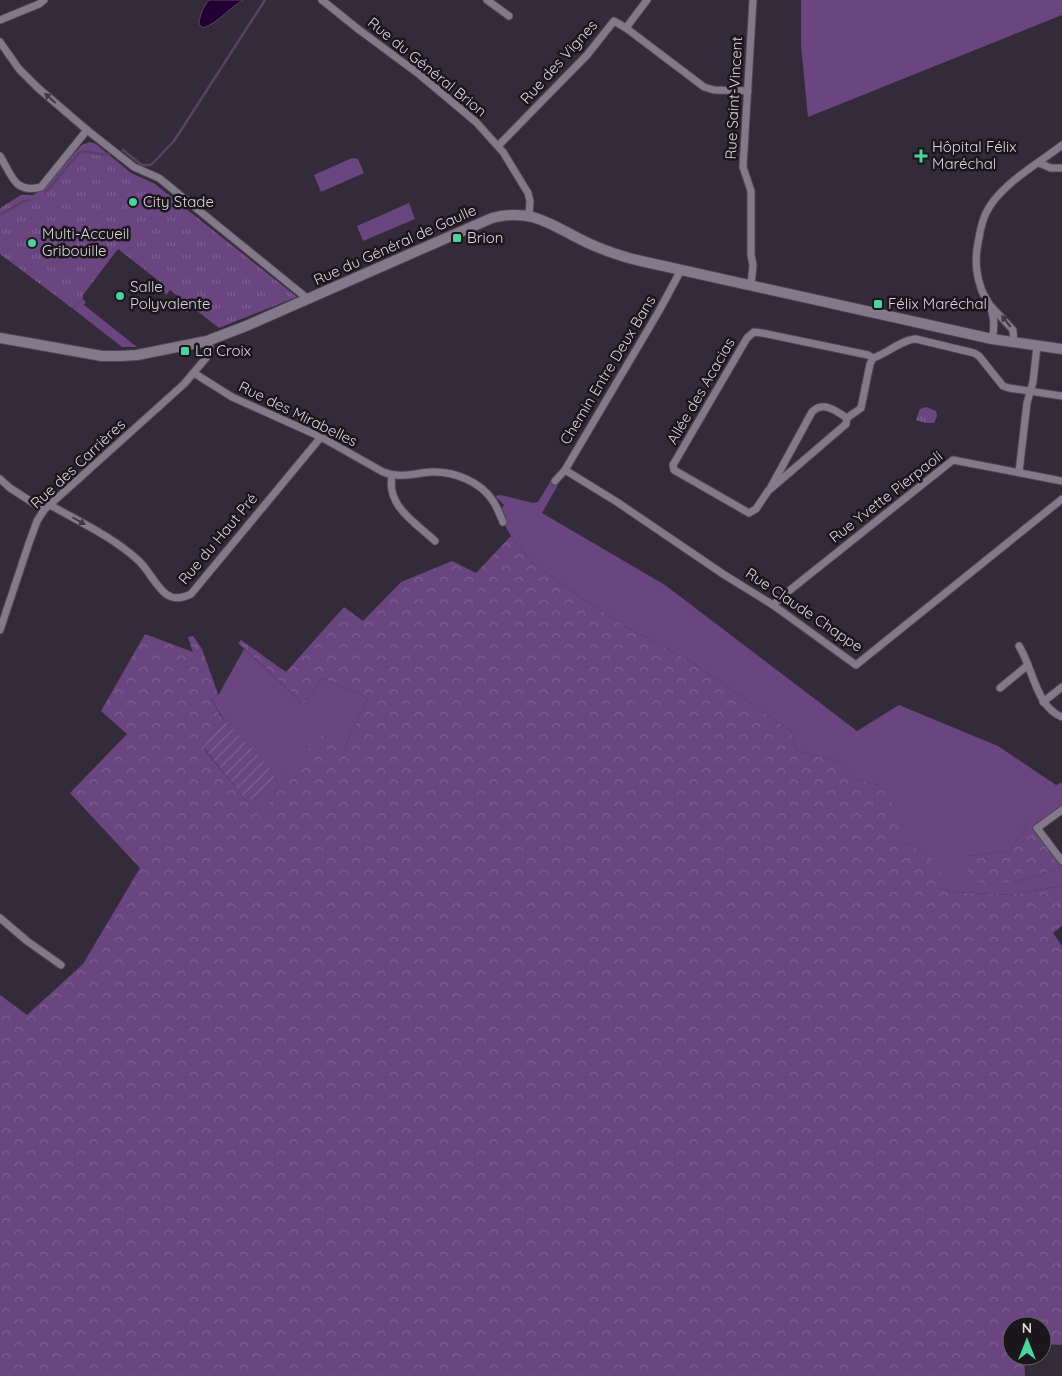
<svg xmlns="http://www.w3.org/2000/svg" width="1062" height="1376" viewBox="0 0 1062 1376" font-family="Quicksand,sans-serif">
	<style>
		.grass { fill: #6a457f }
		.forest { fill: url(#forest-crowns) }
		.park { fill: url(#park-tufts) }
		.garden { fill: url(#garden-furrows) }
		.water { fill: #230033; stroke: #5a4067 }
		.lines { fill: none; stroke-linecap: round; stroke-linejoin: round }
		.stream { stroke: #5a4067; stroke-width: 2.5 }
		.street-casing { stroke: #4e4652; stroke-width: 9 }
		.secondary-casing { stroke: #4e4652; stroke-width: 12 }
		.street { stroke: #84798a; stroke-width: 7 }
		.secondary { stroke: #84798a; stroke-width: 10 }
		.oneway { fill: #3f3942 }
		.poi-dot { fill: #4bd49b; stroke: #1a161c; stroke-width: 2 }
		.labels { text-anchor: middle; stroke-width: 5; stroke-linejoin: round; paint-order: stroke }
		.street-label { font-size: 15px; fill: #dbd5df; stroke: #1a161c }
		.poi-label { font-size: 15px; fill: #dbd5df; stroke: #1a161c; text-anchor: start }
	</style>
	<defs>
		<pattern id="forest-crowns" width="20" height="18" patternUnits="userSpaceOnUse" patternTransform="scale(1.25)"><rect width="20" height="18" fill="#6a457f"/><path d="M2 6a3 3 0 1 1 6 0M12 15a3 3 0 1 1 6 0" fill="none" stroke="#7f5f91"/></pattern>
		<pattern id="park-tufts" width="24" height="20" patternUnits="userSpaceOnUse" patternTransform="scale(1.25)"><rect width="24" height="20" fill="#6a457f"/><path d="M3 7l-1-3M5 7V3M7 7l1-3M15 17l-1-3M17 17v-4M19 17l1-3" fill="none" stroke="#7f5f91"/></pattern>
		<pattern id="garden-furrows" width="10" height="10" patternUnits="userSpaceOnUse" patternTransform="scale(1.25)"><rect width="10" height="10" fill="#6a457f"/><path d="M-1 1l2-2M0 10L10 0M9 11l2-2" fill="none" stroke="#7f5f91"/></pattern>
	</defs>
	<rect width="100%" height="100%" fill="#342b3a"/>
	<!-- grass -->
	<g class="grass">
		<polygon points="801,0 1062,0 1062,15 808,117 801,45"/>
		<polygon points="352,158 358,159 364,173 321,192 314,175"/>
		<polygon points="409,203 415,219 363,241 357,226"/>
		<polygon points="83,299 86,302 84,305 137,347 122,347 72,308"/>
		<polygon points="552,479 559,483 542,513 665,585 857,731 899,705 998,746 1056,785 1062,782 1062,810 1047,821 1031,819 1009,851 970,856 1015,882 1062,867 1062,886 1010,895 956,892 938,888 927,853 900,841 880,786 855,778 837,761 797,751 791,731 690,661 625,626 583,599 532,562 511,536 503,522 502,508 504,505 495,496 501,495 533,503 538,502"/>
		<path d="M244,649L304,704L322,678L368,698L344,748L287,773L260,818L245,799H255L277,782C260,750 225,731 211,697L219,694Z"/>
	</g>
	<!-- forest -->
	<g class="forest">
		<polygon points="511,536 532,562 583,599 625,626 690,661 791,731 797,751 837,761 855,778 880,786 902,819 900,841 927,853 941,872 938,888 956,892 1010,895 1062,886 1062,926 1053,933 1062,946 1062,1345 1042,1344 1042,1326 1012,1326 1012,1356 1024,1356 1025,1376 0,1376 0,995 27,1015 83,964 140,868 70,793 127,734 101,711 145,634 193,652 188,637 193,636 202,649 218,694 211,698 220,715 204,749 260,817 287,773 322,734 344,748 368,698 322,678 304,704 238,643 241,640 286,672 344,607 363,621 401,582 452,561 476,573"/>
		<polygon points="1042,816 1047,821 1037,828 1062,861 1062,867 1015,882 981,884 963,865 970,856 1009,851 1031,819"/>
	</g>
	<!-- park -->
	<g class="park">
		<polygon points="90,142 96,144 131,173 155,184 297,297 219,328 192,307 187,312 184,310 188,304 170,290 166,295 159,281 118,249 83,295 83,299 72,308 0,254 0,208 21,195 34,195 82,145"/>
		<polygon points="926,407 936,411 937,416 934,423 925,423 916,420 920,409"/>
	</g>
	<!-- garden -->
	<polygon class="garden" points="220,715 270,768 277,783 255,799 245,799 204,748"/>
	<!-- water -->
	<path class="water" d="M209,0H244C229,7 220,22 203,28L199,24C200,15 203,7 209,0Z"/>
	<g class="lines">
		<!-- stream -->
		<g class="stream">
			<polyline points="123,150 142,165 151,165 174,141 265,0"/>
			<path d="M46,192L79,153C89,148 98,157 109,154"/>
			<polyline points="0,215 22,202 30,200"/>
		</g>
		<!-- street casing -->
		<g class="street-casing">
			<g id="street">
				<polyline points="322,0 358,29 420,75 476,122 503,152 528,193 530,201 529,215"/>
				<polyline points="487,0 509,16"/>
				<polyline points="0,20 39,4 44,0"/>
				<polyline points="626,28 647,0"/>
				<polyline points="0,42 19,69 38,88 87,130 134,167 159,178 308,299"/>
				<polyline points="498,146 587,55 614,21 626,28 704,87 714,90 748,91"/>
				<path d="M0,156C12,175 14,194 41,187L87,130"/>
				<polyline points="1039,163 1051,168 1062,168"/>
				<polyline points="751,285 753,265 751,255 751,191 743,167 753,0"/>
				<polyline points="989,304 1013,330 1014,343"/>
				<path d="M992,339C995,327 994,313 988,302C986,298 982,293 981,288C976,274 975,258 978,243C980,233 981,223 986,213C999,185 1038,164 1062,145"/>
				<path d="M194,373L232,397L321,437L383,472C400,479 414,473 432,472C454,471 481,482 493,501C497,507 500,515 503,522"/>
				<path d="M847,418L846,424L768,491L756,509L749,513L674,470L673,465L747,338L754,332L762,333L868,355L873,358C886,354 903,339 916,339L974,353L979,356L1003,386L1009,388L1062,396"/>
				<polyline points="565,470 617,502 723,574 773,605 856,665 1062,499"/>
				<polyline points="1019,472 1027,403 1033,382 1037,346"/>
				<path d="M392,476C386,506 416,523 435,541"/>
				<polyline points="0,479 10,488 44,510"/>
				<polyline points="555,481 565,470 659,311 681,270"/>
				<path d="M771,487L812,412C823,400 836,411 847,418L861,408L870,364L873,358"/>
				<path d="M50,505C80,522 113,537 139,561C149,571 155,585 166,594C174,600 183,598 191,594L321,437"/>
				<polyline points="773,605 780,598 953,460 1062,481"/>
				<polyline points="0,630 28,546 37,521 44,510 184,384 206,358 210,347 207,341"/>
				<path d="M1019,646C1033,668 1036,707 1062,717"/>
				<polyline points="1000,688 1028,665"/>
				<polyline points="1043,702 1062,687"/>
				<polyline points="1062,810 1037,828 1062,861"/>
				<polyline points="0,918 27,941 61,965"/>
			</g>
		</g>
		<!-- secondary casing -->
		<g class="secondary-casing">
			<path id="secondary" d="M0,338L102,356H121L137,355L207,341L246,326L492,218C534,207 553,227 590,244C606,251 623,257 641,261L992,339L1062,349"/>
		</g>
		<!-- street -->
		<use href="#street" class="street"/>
		<!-- secondary -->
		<use href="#secondary" class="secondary"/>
	</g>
	<!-- one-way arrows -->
	<defs><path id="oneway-solid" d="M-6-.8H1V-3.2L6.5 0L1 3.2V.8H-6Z" transform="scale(1.25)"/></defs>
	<g class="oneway">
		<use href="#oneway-solid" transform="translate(50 98) rotate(-139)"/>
		<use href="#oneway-solid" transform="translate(1006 321) rotate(-129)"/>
		<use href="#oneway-solid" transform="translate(79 521) rotate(30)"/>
	</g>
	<!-- markers -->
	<g class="poi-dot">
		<path d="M918.5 148.5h5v5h5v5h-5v5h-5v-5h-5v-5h5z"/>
		<circle cx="133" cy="202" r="5"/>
		<rect x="452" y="233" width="10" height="10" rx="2.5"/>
		<circle cx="32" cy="243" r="5"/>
		<circle cx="120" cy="296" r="5"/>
		<rect x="873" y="299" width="10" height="10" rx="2.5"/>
		<rect x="180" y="346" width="10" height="10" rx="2.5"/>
	</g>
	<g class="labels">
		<!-- street labels -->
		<g class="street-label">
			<text transform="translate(559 62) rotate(-48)" y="5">Rue des Vignes</text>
			<text transform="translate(427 67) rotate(39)" y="5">Rue du Général Brion</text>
			<text transform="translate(734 98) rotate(-87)" y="5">Rue Saint-Vincent</text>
			<text transform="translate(395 245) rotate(-24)" y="5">Rue du Général de Gaulle</text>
			<text transform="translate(608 370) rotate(-59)" y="5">Chemin Entre Deux Bans</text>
			<text transform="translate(701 391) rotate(-60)" y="5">Allée des Acacias</text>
			<text transform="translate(298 414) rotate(26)" y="5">Rue des Mirabelles</text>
			<text transform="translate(78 464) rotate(-43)" y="5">Rue des Carrières</text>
			<text transform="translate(886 497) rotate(-38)" y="5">Rue Yvette Pierpaoli</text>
			<text transform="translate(218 539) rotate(-50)" y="5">Rue du Haut Pré</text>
			<text transform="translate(804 610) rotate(34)" y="5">Rue Claude Chappe</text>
		</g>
		<!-- poi labels -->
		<g class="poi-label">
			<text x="932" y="152">Hôpital Félix<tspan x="932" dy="17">Maréchal</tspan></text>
			<text x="143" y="207">City Stade</text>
			<text x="42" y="239">Multi-Accueil<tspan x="42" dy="17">Gribouille</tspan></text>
			<text x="467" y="243">Brion</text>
			<text x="130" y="292">Salle<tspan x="130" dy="17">Polyvalente</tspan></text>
			<text x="888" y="309">Félix Maréchal</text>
			<text x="195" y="356">La Croix</text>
		</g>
	</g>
	<!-- north arrow -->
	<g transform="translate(1027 1341)"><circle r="24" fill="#1a161c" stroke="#67626a"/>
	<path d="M0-4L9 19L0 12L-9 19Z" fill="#4bd49b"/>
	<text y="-8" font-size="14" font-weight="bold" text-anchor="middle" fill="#dbd5df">N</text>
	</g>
</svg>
